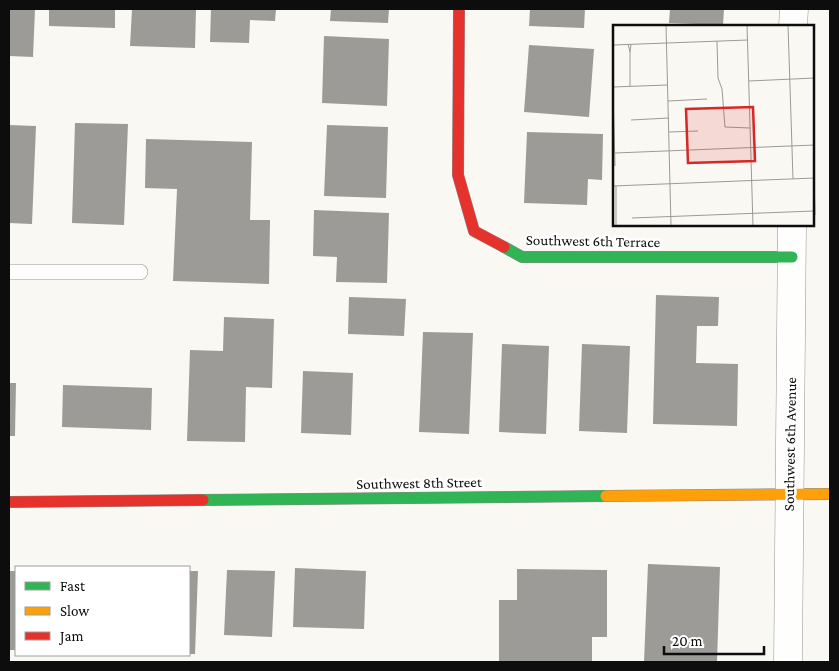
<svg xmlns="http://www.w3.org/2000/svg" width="839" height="671" viewBox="0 0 839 671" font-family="'Crimson Pro',serif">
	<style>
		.building { fill: #9d9b98 }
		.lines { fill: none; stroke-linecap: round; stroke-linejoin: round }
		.lane-casing { stroke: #949390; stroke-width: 16 }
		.street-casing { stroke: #949390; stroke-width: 29 }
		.fast-casing { stroke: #8a8987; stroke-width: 12 }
		.slow-casing { stroke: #8a8987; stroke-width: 12 }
		.jam-casing { stroke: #8a8987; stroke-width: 12 }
		.lane { stroke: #fefefd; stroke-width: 15 }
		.street { stroke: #fefefd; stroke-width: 28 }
		.fast { stroke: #30b455; stroke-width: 11 }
		.slow { stroke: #ff9f0a; stroke-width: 11 }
		.jam { stroke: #e5322d; stroke-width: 11 }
		.labels { text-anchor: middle; stroke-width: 5; stroke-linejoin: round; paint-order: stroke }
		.street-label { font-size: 15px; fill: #0d0d0d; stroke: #fff }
		.inset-road { fill: none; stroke: #9b9a96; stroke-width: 1 }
		.view { fill: #d62828; fill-opacity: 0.15; stroke: #d62828; stroke-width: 2.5 }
		.inset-edge { fill: none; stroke: #0d0d0d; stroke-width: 2.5 }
	</style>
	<rect width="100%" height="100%" fill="#faf8f2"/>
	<!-- building -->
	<g class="building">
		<polygon points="9,9 35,9 33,57 9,56"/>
		<polygon points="49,9 115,9 115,28 49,26"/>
		<polygon points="132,9 196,9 195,48 130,46"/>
		<polygon points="211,9 276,9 275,21 250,20 249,43 210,42"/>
		<polygon points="331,9 389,9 388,23 330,21"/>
		<polygon points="530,9 585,9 584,28 529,26"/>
		<polygon points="670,9 724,9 723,25 669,23"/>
		<polygon points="324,36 389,39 387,106 322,103"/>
		<polygon points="529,45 594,49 589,117 524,112"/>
		<polygon points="75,123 128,124 124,225 72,223"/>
		<polygon points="9,125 36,126 32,224 9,223"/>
		<polygon points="327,125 388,127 386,198 324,196"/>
		<polygon points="527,132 603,134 602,180 588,179 587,205 524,203"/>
		<polygon points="146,139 252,142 250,220 270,220 269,284 173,281 177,189 145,188"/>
		<polygon points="314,210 389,213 387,283 336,282 337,257 313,256"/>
		<polygon points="656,295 719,297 718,326 697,326 696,363 738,364 737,426 653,424"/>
		<polygon points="349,297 406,299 404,336 348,334"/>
		<polygon points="224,317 274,319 272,388 246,387 245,442 187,441 190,350 223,351"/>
		<polygon points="423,332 473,333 469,434 419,432"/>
		<polygon points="502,344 549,346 546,434 499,432"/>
		<polygon points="582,344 630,346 627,433 579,431"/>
		<polygon points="303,371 353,373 351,435 301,433"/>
		<polygon points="9,383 16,383 15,436 9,436"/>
		<polygon points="63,385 152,388 151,430 62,427"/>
		<polygon points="648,564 720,567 717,662 644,662"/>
		<polygon points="295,568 366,571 364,629 293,627"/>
		<polygon points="517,569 607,570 607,637 592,637 592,662 499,662 499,600 517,600"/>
		<polygon points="227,570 275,571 272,637 224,635"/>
		<rect x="9" y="571" width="7" height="79"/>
		<polygon points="189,571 198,571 195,654 189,654"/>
	</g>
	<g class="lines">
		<!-- lane casing -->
		<g class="lane-casing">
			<polyline id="lane" points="9,272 140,272"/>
		</g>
		<!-- street casing -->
		<g class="street-casing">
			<g id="street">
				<polyline points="793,26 794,9"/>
				<polyline points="788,662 792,225"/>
			</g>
		</g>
		<!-- fast casing -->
		<g class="fast-casing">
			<g id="fast">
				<polyline points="504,247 522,257 792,257"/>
				<polyline points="203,500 606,496"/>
			</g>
		</g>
		<!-- slow casing -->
		<g class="slow-casing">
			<polyline id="slow" points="606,496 830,494"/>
		</g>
		<!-- jam casing -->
		<g class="jam-casing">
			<g id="jam">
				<polyline points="459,9 458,175 474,231 504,247"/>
				<polyline points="9,502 203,500"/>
			</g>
		</g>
		<!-- lane -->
		<use href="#lane" class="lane"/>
		<!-- street -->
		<use href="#street" class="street"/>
		<!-- fast -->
		<use href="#fast" class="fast"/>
		<!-- slow -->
		<use href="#slow" class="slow"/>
		<!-- jam -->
		<use href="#jam" class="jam"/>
	</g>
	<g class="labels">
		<!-- street labels -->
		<g class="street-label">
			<text transform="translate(593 241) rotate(1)" y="5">Southwest 6th Terrace</text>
			<text transform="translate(790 444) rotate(-89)" y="5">Southwest 6th Avenue</text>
			<text transform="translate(419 483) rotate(-1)" y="5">Southwest 8th Street</text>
		</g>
	</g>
	<!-- overview -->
	<g transform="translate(613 25)">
		<rect width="201" height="201" fill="#faf8f2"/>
		<path class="inset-road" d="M53,0L58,201M134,0L140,201M175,0L180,154M104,16L105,53L109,64L112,102L137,103M15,19L17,27L18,19M0,20L135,15M136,56L202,53M17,61V27M0,62L54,60M0,67L2,141M55,76L94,74M18,95L56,93M56,107L85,106M2,128L202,120M201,153L202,190M0,161L202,153M3,161V201M19,193L201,186"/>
		<path class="view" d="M140,82L142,136L75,138L73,84Z"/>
		<rect width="201" height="201" class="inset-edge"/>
	</g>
	<!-- border -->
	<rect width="839" height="671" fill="none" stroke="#0d0d0d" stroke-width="20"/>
	<!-- legend -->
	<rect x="15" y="566" width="175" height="90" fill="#ffffff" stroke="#9e9e9e"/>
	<rect x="25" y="582" width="25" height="8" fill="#30b455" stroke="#9e9e9e"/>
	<text x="60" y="591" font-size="15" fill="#0d0d0d">Fast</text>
	<rect x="25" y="607" width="25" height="8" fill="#ff9f0a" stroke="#9e9e9e"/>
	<text x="60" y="616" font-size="15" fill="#0d0d0d">Slow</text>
	<rect x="25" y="632" width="25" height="8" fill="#e5322d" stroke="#9e9e9e"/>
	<text x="60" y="641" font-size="15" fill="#0d0d0d">Jam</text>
	<!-- scale -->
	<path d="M664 646v8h100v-8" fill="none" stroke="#0d0d0d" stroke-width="2.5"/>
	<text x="672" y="646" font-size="15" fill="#0d0d0d" stroke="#ffffff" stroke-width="4" paint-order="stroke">20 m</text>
</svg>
